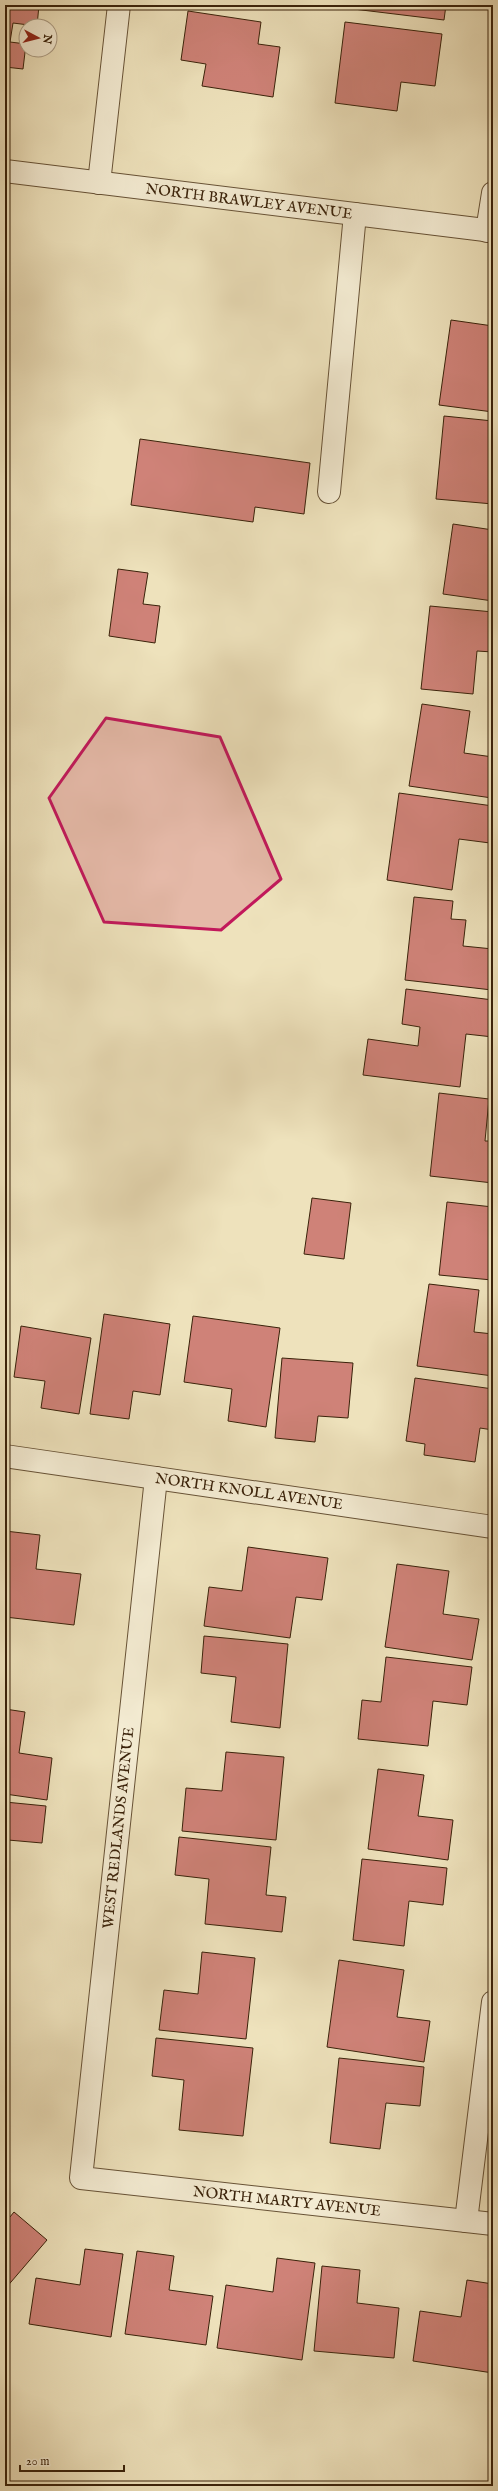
<svg xmlns="http://www.w3.org/2000/svg" width="498" height="2491" viewBox="0 0 498 2491" font-family="'IM FELL English',serif">
	<style>
		.building { fill: #cf8278; stroke: #3a220a }
		.lines { fill: none; stroke-linecap: round; stroke-linejoin: round }
		.minor-casing { stroke: #675236; stroke-width: 24 }
		.minor { stroke: #f4ecd3; stroke-width: 22 }
		.marked { fill: #c2185b; fill-opacity: 0.2; stroke: #c2185b; stroke-width: 3; stroke-linejoin: round }
		.labels { text-anchor: middle; stroke-width: 3; stroke-linejoin: round; paint-order: stroke }
		.street-label { font-size: 15px; fill: #3a220a; stroke: #f4ecd3 }
	</style>
	<rect width="100%" height="100%" fill="#eee2bc"/>
	<filter id="stains"><feTurbulence type="fractalNoise" baseFrequency=".005" numOctaves="4"/><feColorMatrix values="0 0 0 0 .2 0 0 0 0 .09 0 0 0 0 .02 0 0 0 .5 -.17"/></filter>
	<radialGradient id="worn" r=".72"><stop offset=".6" stop-color="#630" stop-opacity="0"/><stop offset="1" stop-color="#630" stop-opacity=".3"/></radialGradient>
	<!-- building -->
	<g class="building">
		<polygon points="5,5 39,5 37,26 13,23 10,42 26,44 23,69 5,67"/>
		<polygon points="338,5 446,5 444,20 337,7"/>
		<polygon points="188,11 261,22 258,44 280,47 273,97 202,86 206,64 181,60"/>
		<polygon points="345,22 442,34 435,86 401,82 397,111 335,103"/>
		<polygon points="451,320 493,326 493,412 439,405"/>
		<polygon points="444,416 493,421 493,504 436,499"/>
		<polygon points="140,439 310,463 304,514 255,507 253,522 131,505"/>
		<polygon points="453,524 493,530 493,601 443,594"/>
		<polygon points="118,569 148,573 143,604 160,606 155,643 109,636"/>
		<polygon points="430,606 493,612 493,652 477,651 473,694 421,689"/>
		<polygon points="422,704 470,711 464,753 493,757 492,798 409,786"/>
		<polygon points="399,793 493,806 490,843 459,839 452,890 387,880"/>
		<polygon points="414,897 453,901 451,919 466,920 463,946 493,949 492,990 405,980"/>
		<polygon points="406,989 493,1000 493,1037 466,1034 460,1087 363,1075 368,1039 418,1046 420,1027 402,1024"/>
		<polygon points="439,1093 489,1099 485,1141 493,1141 493,1183 430,1176"/>
		<polygon points="312,1198 351,1203 344,1259 304,1254"/>
		<polygon points="447,1202 493,1207 492,1280 439,1275"/>
		<polygon points="429,1284 479,1290 474,1332 493,1334 493,1376 417,1366"/>
		<polygon points="104,1314 170,1324 160,1395 133,1391 129,1419 90,1414"/>
		<polygon points="193,1316 280,1328 266,1427 228,1421 232,1389 184,1382"/>
		<polygon points="21,1326 91,1338 79,1414 41,1408 45,1381 14,1377"/>
		<polygon points="282,1358 353,1363 348,1418 318,1416 315,1442 275,1438"/>
		<polygon points="415,1378 493,1389 493,1430 480,1428 475,1462 424,1455 425,1444 406,1441"/>
		<polygon points="5,1531 40,1535 36,1569 81,1574 74,1625 5,1617"/>
		<polygon points="248,1547 328,1558 322,1600 296,1597 290,1638 204,1626 209,1587 242,1591"/>
		<polygon points="397,1564 449,1571 443,1614 479,1619 472,1660 385,1647"/>
		<polygon points="204,1636 288,1644 280,1728 231,1722 236,1677 201,1673"/>
		<polygon points="386,1657 472,1667 467,1705 433,1701 428,1746 358,1739 362,1700 381,1702"/>
		<polygon points="5,1709 25,1712 19,1753 52,1758 47,1800 5,1794"/>
		<polygon points="226,1752 284,1757 276,1840 182,1831 186,1788 222,1791"/>
		<polygon points="378,1769 424,1775 418,1816 453,1820 448,1860 368,1849"/>
		<polygon points="5,1802 46,1806 42,1843 8,1840 5,1871"/>
		<polygon points="179,1837 271,1847 266,1895 286,1897 282,1932 205,1924 209,1879 175,1875"/>
		<polygon points="362,1859 447,1868 443,1905 409,1901 404,1946 353,1940"/>
		<polygon points="202,1952 255,1958 246,2039 159,2030 164,1990 198,1994"/>
		<polygon points="339,1960 404,1970 397,2017 430,2021 424,2062 327,2047"/>
		<polygon points="156,2038 253,2048 243,2136 179,2130 184,2080 152,2076"/>
		<polygon points="339,2058 424,2067 420,2106 386,2103 380,2149 330,2143"/>
		<polygon points="14,2212 47,2240 5,2289 5,2223"/>
		<polygon points="85,2249 123,2254 111,2337 29,2324 36,2278 80,2285"/>
		<polygon points="137,2251 174,2256 169,2290 213,2296 206,2345 125,2334"/>
		<polygon points="277,2258 315,2263 302,2360 217,2348 226,2285 273,2292"/>
		<polygon points="322,2266 360,2270 357,2303 399,2308 394,2358 314,2351"/>
		<polygon points="467,2280 493,2284 493,2373 413,2361 420,2311 461,2317"/>
	</g>
	<g class="lines">
		<!-- minor casing -->
		<g class="minor-casing">
			<g id="minor">
				<polyline points="5,171 493,231"/>
				<polyline points="99,183 119,5"/>
				<polyline points="487,231 493,193"/>
				<polyline points="329,492 355,214"/>
				<polyline points="5,1456 493,1527"/>
				<polyline points="156,1478 81,2178 493,2224"/>
				<polyline points="466,2221 493,2002"/>
			</g>
		</g>
		<!-- minor -->
		<use href="#minor" class="minor"/>
	</g>
	<!-- marked area -->
	<path class="marked" d="M106,718L220,737L281,879L221,930L104,922L49,798Z"/>
	<g class="labels">
		<!-- street labels -->
		<g class="street-label">
			<text transform="translate(249 201) rotate(7)" y="5">NORTH BRAWLEY AVENUE</text>
			<text transform="translate(249 1491) rotate(8)" y="5">NORTH KNOLL AVENUE</text>
			<text transform="translate(118 1828) rotate(-84)" y="5">WEST REDLANDS AVENUE</text>
			<text transform="translate(287 2201) rotate(6)" y="5">NORTH MARTY AVENUE</text>
		</g>
	</g>
	<!-- margin -->
	<rect width="498" height="2491" fill="none" stroke="#eee2bc" stroke-width="20"/>
	<rect x="6" y="6" width="486" height="2479" fill="none" stroke="#3a220a" stroke-width="2"/>
	<rect x="10" y="10" width="478" height="2471" fill="none" stroke="#3a220a"/>
	<!-- north arrow -->
	<g transform="translate(38 38) rotate(97)"><circle r="19" fill="#f4ecd3" stroke="#aa9b83"/>
	<path d="M0-3L7 15L0 10L-7 15Z" fill="#8f2418"/>
	<text y="-6" font-size="11" font-weight="bold" text-anchor="middle" fill="#3a220a">N</text>
	</g>
	<!-- scale -->
	<path d="M20 2465v6h104v-6" fill="none" stroke="#3a220a" stroke-width="2"/>
	<text x="26" y="2465" font-size="12" fill="#3a220a" stroke="#f4ecd3" stroke-width="3" paint-order="stroke">20 m</text>
	<rect width="100%" height="100%" filter="url(#stains)"/>
	<rect width="100%" height="100%" fill="url(#worn)"/>
</svg>
